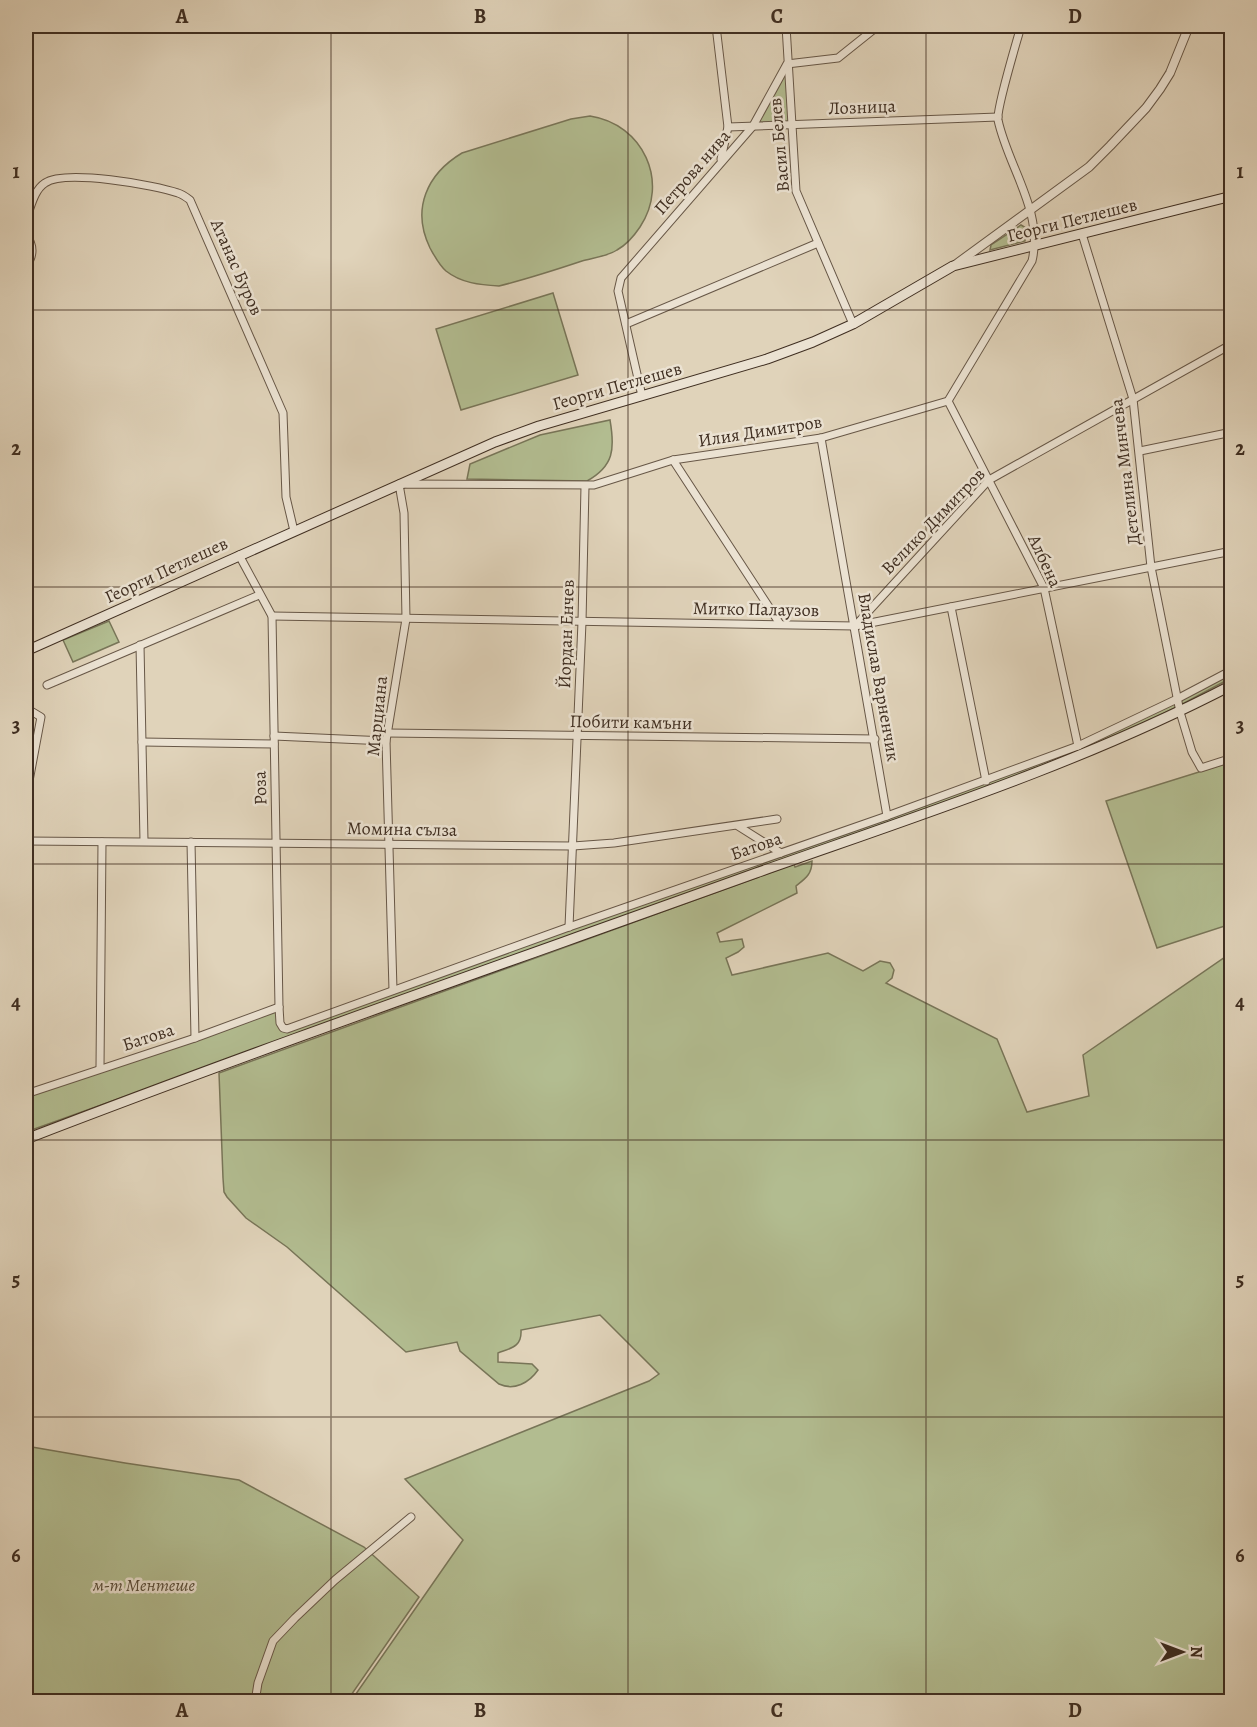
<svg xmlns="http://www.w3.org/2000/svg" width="1257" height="1727" viewBox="0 0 1257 1727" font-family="Alegreya,serif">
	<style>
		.green { fill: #b2bc90; stroke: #787558; stroke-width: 1.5 }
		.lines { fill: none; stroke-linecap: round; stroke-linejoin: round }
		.minor-casing { stroke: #675747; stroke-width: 9 }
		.tertiary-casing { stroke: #675747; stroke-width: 10 }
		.secondary-casing { stroke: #3f2e21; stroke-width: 11 }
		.minor { stroke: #ebe2d2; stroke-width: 7 }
		.tertiary { stroke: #ebe2d2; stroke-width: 8 }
		.secondary { stroke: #ebe2d2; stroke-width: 9 }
		.grid { fill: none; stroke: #3f2e21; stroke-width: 1.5; stroke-opacity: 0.55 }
		.labels { text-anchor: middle; stroke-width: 5; stroke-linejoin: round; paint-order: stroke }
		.street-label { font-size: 18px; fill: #3f2e21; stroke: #ebe2d2 }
		.park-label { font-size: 18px; font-style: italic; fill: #564a37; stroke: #ebe2d2 }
		.neatline { fill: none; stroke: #3f2e21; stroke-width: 2 }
		.grid-label { font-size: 20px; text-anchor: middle; font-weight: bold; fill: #3f2e21 }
	</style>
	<rect width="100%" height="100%" fill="#e0d3ba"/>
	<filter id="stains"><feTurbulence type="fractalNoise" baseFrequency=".00333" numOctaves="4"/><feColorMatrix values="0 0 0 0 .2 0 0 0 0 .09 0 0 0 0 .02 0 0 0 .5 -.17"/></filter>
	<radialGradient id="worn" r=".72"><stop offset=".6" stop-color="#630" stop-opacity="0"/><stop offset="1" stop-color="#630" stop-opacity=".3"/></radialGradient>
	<!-- green -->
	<g class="green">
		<polygon points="787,64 791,125 753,126"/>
		<path d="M590,116C643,124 670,182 640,227C634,236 626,245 617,250C608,256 593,258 582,261C555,270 527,279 499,286C480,285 461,283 446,271C439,265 434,255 430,248C411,209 427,174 462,153L571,119Z"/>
		<polygon points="1021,225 1026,228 1025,241 990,250 991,245"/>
		<polygon points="553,293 578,375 461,410 436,329"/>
		<path d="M610,420C615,449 614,466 587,481L467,479L470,464L540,435Z"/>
		<polygon points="109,621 119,642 73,662 63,640"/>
		<polygon points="1231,670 1231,678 1175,708 1068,759 26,1132 26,1094 279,1007 283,1028 1078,746"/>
		<polygon points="1231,762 1231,924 1157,948 1106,801"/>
		<path d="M812,861C812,874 806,878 796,886L797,893L717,933L720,942L742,939L744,947L738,952L726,958L732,975L828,953L863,971L880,961L890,963L894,970L892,978L886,983L997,1039L1027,1112L1089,1096L1083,1055L1231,953V1701H351L463,1540L405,1479L649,1381L659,1374L600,1315L521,1330C522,1347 511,1348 498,1353V1362L532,1364L538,1370C529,1383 514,1391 499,1384L460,1351L457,1342L406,1352L287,1247L246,1218L227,1197L224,1192L223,1178L219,1073L794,864L795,867Z"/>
		<polygon points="26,1446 125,1463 239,1480 364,1547 419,1597 347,1701 26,1701"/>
	</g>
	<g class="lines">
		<!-- minor casing -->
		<g class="minor-casing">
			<g id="minor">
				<polyline points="716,26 728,127 721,159"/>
				<polyline points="786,26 796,191 853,324"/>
				<polyline points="728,127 998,117"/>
				<path d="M26,219C31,207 34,190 45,183C65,169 155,185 178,193C182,194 186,197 190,200L283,413L286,497L294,531"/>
				<polyline points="1082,234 1133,399 1151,567 1180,712 1192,752 1201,768 1232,758"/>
				<path d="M26,235C34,245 34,256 26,266"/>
				<polyline points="626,324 818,243"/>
				<polyline points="642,396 618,291 621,278 753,126 787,64 838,58 878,26"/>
				<polyline points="948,401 1044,588 1078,746"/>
				<polyline points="821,438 887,816"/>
				<polyline points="1140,451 1232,432"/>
				<polyline points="673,460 780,624"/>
				<polyline points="239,555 272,616 279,1007 280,1023 283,1028 287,1029 569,927 887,816 1078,746 1177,699 1232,670"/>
				<polyline points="951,607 986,781"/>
				<polyline points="272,616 855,626 1232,551"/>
				<polyline points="855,626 989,480 1232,344"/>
				<polyline points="140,645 144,841"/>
				<polyline points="47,685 259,595"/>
				<polyline points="26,708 41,717 26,797"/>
				<polyline points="387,733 875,739"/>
				<polyline points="274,736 386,741"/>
				<polyline points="142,742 274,744"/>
				<polyline points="738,826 781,853"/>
				<polyline points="26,841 573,846 614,843 777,819"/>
				<polyline points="191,842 195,1038"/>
				<polyline points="569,927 582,622 585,486"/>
				<path d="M393,990L386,741L406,619L404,513L399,484L594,485L673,460L821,438L948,401L1032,261C1044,211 1008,167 998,120C996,109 1017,41 1021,26"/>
				<polyline points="100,1068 102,842"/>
				<polyline points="26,1094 195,1038 279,1007"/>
				<polyline points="255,1702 258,1683 273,1641 295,1618 335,1580 411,1517"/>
			</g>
		</g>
		<!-- tertiary casing -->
		<g class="tertiary-casing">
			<polyline id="tertiary" points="955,265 1089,167 1110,146 1146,108 1160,89 1170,73 1189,26"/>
		</g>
		<!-- secondary casing -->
		<g class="secondary-casing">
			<g id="secondary">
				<polyline points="26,651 495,442 539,426 767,359 813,342 853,324 953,266 1232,196"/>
				<path d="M26,1139C267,1046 512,961 756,873C917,816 1080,764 1232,685"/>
			</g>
		</g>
		<!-- minor -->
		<use href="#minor" class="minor"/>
		<!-- tertiary -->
		<use href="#tertiary" class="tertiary"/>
		<!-- secondary -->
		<use href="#secondary" class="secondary"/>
	</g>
	<!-- grid -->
	<path class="grid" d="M331,26V1702M628,26V1702M926,26V1702M26,310H1232M26,587H1232M26,864H1232M26,1140H1232M26,1417H1232"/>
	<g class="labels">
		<!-- street labels -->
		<g class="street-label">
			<text transform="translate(862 107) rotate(-2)" y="6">Лозница</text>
			<text transform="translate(779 145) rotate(-95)" y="6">Васил Белев</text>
			<text transform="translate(692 172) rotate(-49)" y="6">Петрова нива</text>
			<text transform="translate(1072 220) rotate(-14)" y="6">Георги Петлешев</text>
			<text transform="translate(237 267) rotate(66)" y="6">Атанас Буров</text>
			<text transform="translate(617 386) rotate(-16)" y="6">Георги Петлешев</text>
			<text transform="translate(760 431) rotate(-9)" y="6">Илия Димитров</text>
			<text transform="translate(1125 472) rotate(-97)" y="6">Детелина Минчева</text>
			<text transform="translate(933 521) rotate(-46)" y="6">Велико Димитров</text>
			<text transform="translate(1045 561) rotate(65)" y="6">Албена</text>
			<text transform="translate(166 570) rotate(-25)" y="6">Георги Петлешев</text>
			<text transform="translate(756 609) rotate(1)" y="6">Митко Палаузов</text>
			<text transform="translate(566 634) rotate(-88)" y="6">Йордан Енчев</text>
			<text transform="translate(879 677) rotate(80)" y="6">Владислав Варненчик</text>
			<text transform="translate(377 716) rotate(-84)" y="6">Марциана</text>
			<text transform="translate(631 722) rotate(1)" y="6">Побити камъни</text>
			<text transform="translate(260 788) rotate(-92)" y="6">Роза</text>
			<text transform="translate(402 829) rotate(1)" y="6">Момина сълза</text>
			<text transform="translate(756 846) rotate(-19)" y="6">Батова</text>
			<text transform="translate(148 1037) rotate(-18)" y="6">Батова</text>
		</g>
		<!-- park labels -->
		<g class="park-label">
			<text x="144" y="1591">м-т Ментeше</text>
		</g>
	</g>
	<!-- margin -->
	<rect width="1257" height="1727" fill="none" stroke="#e0d3ba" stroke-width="66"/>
	<!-- north arrow -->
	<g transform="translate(1182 1652) rotate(90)" stroke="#ebe2d2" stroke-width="4.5" paint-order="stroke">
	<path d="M0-4.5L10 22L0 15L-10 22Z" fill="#3f2e21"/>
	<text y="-9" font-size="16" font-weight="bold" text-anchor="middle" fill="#3f2e21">N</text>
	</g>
	<rect x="33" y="33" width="1191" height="1661" class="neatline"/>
	<g class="grid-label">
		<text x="182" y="23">A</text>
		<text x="480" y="23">B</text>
		<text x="777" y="23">C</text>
		<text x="1075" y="23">D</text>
		<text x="16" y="178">1</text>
		<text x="1240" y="178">1</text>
		<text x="16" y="455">2</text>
		<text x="1240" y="455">2</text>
		<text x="16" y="732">3</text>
		<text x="1240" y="732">3</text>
		<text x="16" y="1009">4</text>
		<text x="1240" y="1009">4</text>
		<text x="16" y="1286">5</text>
		<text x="1240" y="1286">5</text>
		<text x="16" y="1562">6</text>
		<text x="1240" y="1562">6</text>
		<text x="182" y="1717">A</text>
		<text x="480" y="1717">B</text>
		<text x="777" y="1717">C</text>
		<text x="1075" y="1717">D</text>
	</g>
	<rect width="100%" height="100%" filter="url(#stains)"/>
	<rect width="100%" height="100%" fill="url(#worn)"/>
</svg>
